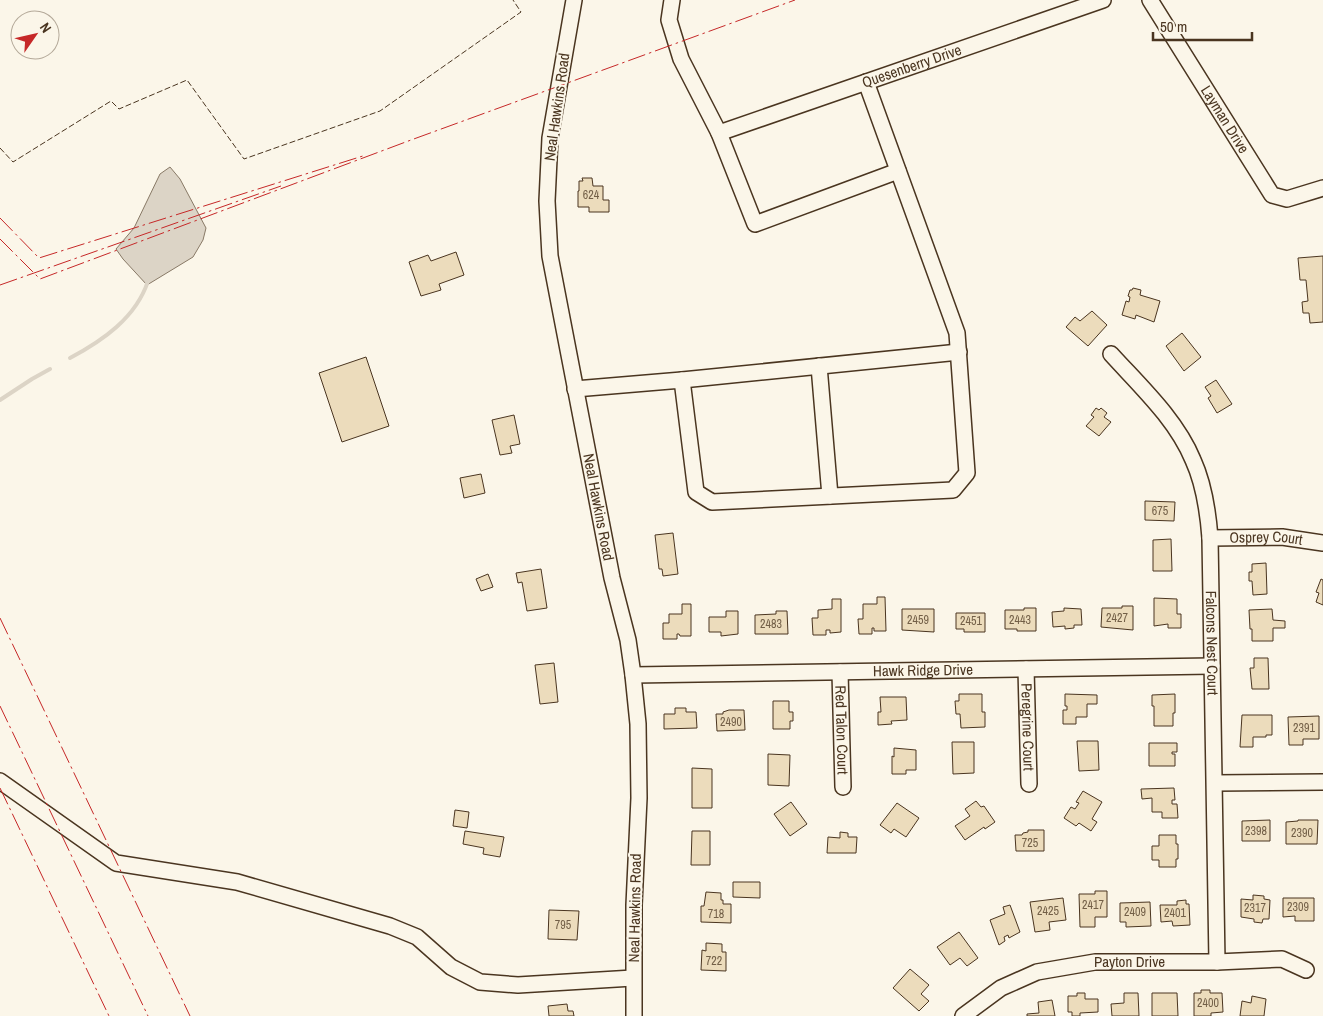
<svg xmlns="http://www.w3.org/2000/svg" width="1323" height="1016" viewBox="0 0 1323 1016" font-family="'Archivo Narrow',sans-serif">
	<style>
		.water { fill: #dcd4c6; stroke: #887966 }
		.lines { fill: none; stroke-linecap: round; stroke-linejoin: round }
		.stream { stroke: #dcd4c6; stroke-width: 4 }
		.building { fill: #ecdcbc; stroke: #4a3520 }
		.minor-casing { stroke: #4a3520; stroke-width: 18 }
		.minor { stroke: #fbf6e9; stroke-width: 15 }
		.fence { stroke: #4a3520; stroke-width: 1; stroke-dasharray: 6 2.5; stroke-linecap: butt }
		.power { stroke: #c62828; stroke-width: 1; stroke-dasharray: 18 4 2.5 4; stroke-linecap: butt }
		.labels { text-anchor: middle; stroke-width: 4; stroke-linejoin: round; paint-order: stroke }
		.number-label { font-size: 12px; fill: #725f47 }
		.street-label { font-size: 15px; fill: #4a3520; stroke: #fbf6e9 }
	</style>
	<rect width="100%" height="100%" fill="#fbf6e9"/>
	<!-- water -->
	<polygon class="water" points="170,167 180,179 206,228 203,240 193,257 147,285 123,259 116,249 134,228 160,174"/>
	<g class="lines">
		<!-- stream -->
		<g class="stream">
			<path d="M70,358C102,341 136,318 148,281"/>
			<polyline points="0,400 32,379 50,369"/>
		</g>
	</g>
	<!-- building -->
	<g class="building">
		<polygon points="582,178 592,178 593,186 603,186 603,200 609,200 609,212 589,212 589,207 578,207 578,191 579,191 579,181 583,181"/>
		<polygon points="456,252 464,275 439,284 441,290 421,296 409,262 428,255 431,261"/>
		<polygon points="1323,256 1323,322 1310,323 1309,313 1303,313 1302,302 1308,301 1306,280 1300,280 1298,258"/>
		<polygon points="1133,288 1141,290 1140,295 1160,301 1154,322 1136,315 1135,319 1122,315 1126,301 1129,302 1130,297 1128,296 1130,290 1132,290"/>
		<polygon points="1092,311 1107,325 1088,346 1066,327 1075,317 1080,321"/>
		<polygon points="1182,333 1201,357 1184,371 1166,346"/>
		<polygon points="366,357 389,426 342,442 319,373"/>
		<polygon points="1216,380 1232,404 1217,413 1208,398 1211,396 1205,387"/>
		<polygon points="1096,408 1099,410 1101,408 1107,413 1104,417 1111,422 1099,436 1086,426 1094,417 1091,415"/>
		<polygon points="514,415 520,444 510,446 512,453 500,455 492,420"/>
		<polygon points="481,474 485,493 464,498 460,478"/>
		<polygon points="1145,501 1175,502 1174,521 1145,520"/>
		<polygon points="673,533 678,574 663,576 662,569 659,569 655,535"/>
		<polygon points="1171,539 1172,571 1153,571 1153,540"/>
		<polygon points="1266,563 1267,594 1253,595 1252,581 1249,581 1249,572 1252,572 1252,564"/>
		<polygon points="541,569 547,608 527,611 522,582 518,583 516,573"/>
		<polygon points="488,574 493,587 481,591 476,579"/>
		<polygon points="1321,579 1323,580 1323,605 1316,602 1319,593 1316,592"/>
		<polygon points="877,597 885,597 886,631 874,631 874,628 872,628 872,634 859,634 858,619 863,619 863,604 877,604"/>
		<polygon points="1154,598 1177,599 1177,614 1181,614 1181,628 1168,628 1168,624 1154,626"/>
		<polygon points="832,599 841,599 841,632 830,633 830,630 826,630 826,635 813,635 812,618 818,618 818,610 832,609"/>
		<polygon points="682,604 691,604 691,636 680,636 679,634 677,634 677,639 663,639 663,623 669,623 669,614 682,614"/>
		<polygon points="1122,606 1133,606 1133,630 1101,627 1102,608 1122,608"/>
		<polygon points="1024,608 1036,608 1036,631 1017,631 1017,629 1005,629 1005,610 1024,610"/>
		<polygon points="1064,608 1081,609 1082,625 1074,625 1074,628 1065,629 1065,626 1053,627 1052,612 1064,611"/>
		<polygon points="902,609 934,609 934,632 902,630"/>
		<polygon points="1272,609 1273,620 1285,621 1285,628 1273,628 1273,641 1252,641 1252,629 1250,629 1249,610"/>
		<polygon points="726,611 738,611 738,634 721,636 721,632 709,632 709,617 726,617"/>
		<polygon points="776,611 787,611 788,634 755,634 755,615 776,614"/>
		<polygon points="956,613 985,613 985,632 964,632 964,629 956,629"/>
		<polygon points="1254,658 1268,658 1269,689 1252,689 1250,668 1254,668"/>
		<polygon points="554,663 558,702 540,704 535,665"/>
		<polygon points="959,694 982,694 982,712 985,712 985,727 961,728 960,714 956,714 955,701 959,701"/>
		<polygon points="1065,694 1097,695 1097,704 1087,704 1087,717 1076,717 1076,724 1063,724 1063,710 1067,710 1067,706 1065,706"/>
		<polygon points="1175,694 1175,713 1173,713 1173,726 1154,726 1154,706 1152,706 1152,695"/>
		<polygon points="880,697 906,697 907,720 891,721 892,724 878,725 878,712 881,712"/>
		<polygon points="773,701 789,701 789,712 793,712 793,721 790,721 790,729 773,729"/>
		<polygon points="675,708 686,708 686,712 696,712 697,728 664,729 664,714 675,714"/>
		<polygon points="729,710 744,710 745,730 717,731 716,714 723,714 723,712"/>
		<polygon points="1242,715 1272,715 1272,735 1266,735 1266,737 1253,737 1253,747 1240,747"/>
		<polygon points="1319,716 1319,739 1303,739 1303,745 1289,745 1288,717"/>
		<polygon points="1077,741 1098,741 1099,770 1079,771"/>
		<polygon points="952,742 974,742 974,773 953,774"/>
		<polygon points="1149,743 1177,743 1177,752 1172,752 1172,754 1175,754 1175,766 1149,766"/>
		<polygon points="894,748 916,750 916,770 906,770 906,774 892,774 892,756 894,757"/>
		<polygon points="768,754 790,755 789,786 768,785"/>
		<polygon points="692,768 712,769 712,808 692,808"/>
		<polygon points="1174,788 1175,800 1172,800 1172,804 1177,804 1178,818 1162,818 1162,812 1152,812 1152,798 1142,799 1141,789"/>
		<polygon points="1083,791 1102,802 1092,819 1097,822 1091,831 1079,823 1076,826 1064,818 1071,807 1075,809 1079,803 1076,802"/>
		<polygon points="976,801 981,807 984,806 995,822 985,829 984,827 965,840 955,826 970,816 965,809"/>
		<polygon points="791,802 807,824 790,836 774,814"/>
		<polygon points="897,803 919,818 906,837 894,829 891,833 880,825"/>
		<polygon points="455,810 469,812 467,828 453,826"/>
		<polygon points="1270,820 1270,841 1242,841 1242,821"/>
		<polygon points="1298,820 1318,820 1317,844 1286,844 1286,822 1298,821"/>
		<polygon points="1028,830 1044,830 1044,851 1016,851 1015,835 1022,835 1023,833 1028,832"/>
		<polygon points="465,831 504,837 500,857 483,854 484,848 463,844"/>
		<polygon points="692,831 710,831 710,865 691,865"/>
		<polygon points="840,832 848,833 848,837 857,837 856,853 827,853 828,837 840,838"/>
		<polygon points="1159,835 1176,835 1176,844 1178,844 1178,859 1176,859 1176,867 1159,867 1159,860 1152,860 1152,846 1159,846"/>
		<polygon points="733,882 760,882 760,898 733,897"/>
		<polygon points="1095,891 1107,891 1107,917 1095,917 1095,927 1080,927 1079,894 1095,894"/>
		<polygon points="706,892 721,893 721,900 723,900 723,904 731,904 731,923 701,922 701,906 704,906"/>
		<polygon points="1253,895 1264,896 1264,899 1270,900 1269,919 1263,919 1262,923 1254,922 1254,919 1241,917 1241,899 1253,900"/>
		<polygon points="1063,898 1066,920 1049,922 1050,930 1035,932 1030,902"/>
		<polygon points="1283,898 1314,898 1314,921 1295,921 1295,916 1283,917"/>
		<polygon points="1186,900 1186,904 1189,904 1190,925 1173,926 1172,921 1161,922 1160,905 1177,905 1177,901"/>
		<polygon points="1150,902 1151,926 1126,927 1126,922 1120,922 1120,903"/>
		<polygon points="1010,905 1020,932 1009,938 1008,935 1004,937 1005,941 999,945 990,920 1005,914 1003,907"/>
		<polygon points="549,910 579,911 577,940 548,939"/>
		<polygon points="959,932 978,958 967,966 960,958 950,965 937,947"/>
		<polygon points="706,943 722,944 722,952 726,952 726,971 701,970 702,950 706,951"/>
		<polygon points="910,969 929,985 921,994 929,1001 919,1011 893,988"/>
		<polygon points="1201,990 1210,990 1210,993 1222,993 1223,1012 1211,1013 1211,1016 1194,1016 1194,993 1201,993"/>
		<polygon points="1077,993 1085,993 1085,999 1098,999 1098,1012 1080,1013 1080,1016 1072,1016 1072,1012 1068,1012 1068,996 1077,996"/>
		<polygon points="1124,993 1138,993 1139,1016 1112,1016 1111,1004 1124,1003"/>
		<polygon points="1152,993 1177,993 1178,1016 1152,1016"/>
		<polygon points="1252,996 1266,999 1264,1016 1240,1016 1242,1001 1251,1003"/>
		<polygon points="1052,1000 1055,1016 1027,1016 1027,1014 1039,1013 1038,1002"/>
		<polygon points="567,1004 568,1011 573,1011 574,1016 549,1016 548,1006"/>
	</g>
	<g class="lines">
		<!-- minor casing -->
		<g class="minor-casing">
			<g id="minor">
				<path id="s1" d="M574,0L550,138L547,201L550,256L612,578L628,640L633,675L638,724L639,798L634,905V1016"/>
				<polyline points="672,0 669,20 681,59 719,133 755,224 898,171"/>
				<path id="s2" d="M1150,0L1272,195L1287,199L1323,188"/>
				<path id="s3" d="M719,133L1103,0"/>
				<path id="s4" d="M1111,354C1140,386 1176,419 1193,460C1204,484 1208,511 1210,538L1217,962"/>
				<polyline points="819,366 830,496"/>
				<polyline points="682,380 959,352"/>
				<polyline points="575,389 682,380 696,492 712,502 953,490 967,473 957,333 866,82"/>
				<path id="s5" d="M1210,538L1282,537L1323,543"/>
				<path id="s6" d="M1026,669L1029,784"/>
				<path id="s7" d="M840,672L843,787"/>
				<path id="s8" d="M633,675L1212,666"/>
				<polyline points="0,781 116,863 237,882 390,926 417,937 451,967 480,982 518,985 633,978"/>
				<polyline points="1215,783 1323,782"/>
				<path id="s9" d="M963,1016L1001,988L1037,972L1095,962H1217L1282,959L1306,970"/>
			</g>
		</g>
		<!-- minor -->
		<use href="#minor" class="minor"/>
		<!-- fence -->
		<polyline class="fence" points="0,148 13,162 111,101 119,109 187,80 244,159 380,111 521,12 513,0"/>
		<!-- power -->
		<g class="power">
			<polyline points="0,218 39,258 366,155"/>
			<polyline points="0,239 40,279 411,140 795,0"/>
			<polyline points="0,285 281,186"/>
			<polyline points="0,618 190,1016"/>
			<polyline points="0,706 148,1016"/>
			<polyline points="0,788 109,1016"/>
		</g>
	</g>
	<g class="labels">
		<!-- number labels -->
		<g class="number-label">
			<text x="591" y="199">624</text>
			<text x="1160" y="515">675</text>
			<text x="1117" y="622">2427</text>
			<text x="918" y="624">2459</text>
			<text x="1020" y="624">2443</text>
			<text x="971" y="625">2451</text>
			<text x="771" y="628">2483</text>
			<text x="731" y="726">2490</text>
			<text x="1304" y="732">2391</text>
			<text x="1256" y="835">2398</text>
			<text x="1302" y="837">2390</text>
			<text x="1030" y="847">725</text>
			<text x="1093" y="909">2417</text>
			<text x="1298" y="911">2309</text>
			<text x="1255" y="912">2317</text>
			<text x="1048" y="915">2425</text>
			<text x="1135" y="916">2409</text>
			<text x="1175" y="917">2401</text>
			<text x="716" y="918">718</text>
			<text x="563" y="929">795</text>
			<text x="714" y="965">722</text>
			<text x="1208" y="1007">2400</text>
		</g>
		<!-- street labels -->
		<g class="street-label">
			<text dy="5" stroke="none"><textPath href="#s3" startOffset="204">Quesenberry Drive</textPath></text>
			<text transform="translate(557 107) rotate(-82)" y="5">Neal Hawkins Road</text>
			<text dy="5" stroke="none"><textPath href="#s2" startOffset="141">Layman Drive</textPath></text>
			<text dy="5" stroke="none"><textPath href="#s1" startOffset="514">Neal Hawkins Road</textPath></text>
			<text dy="5" stroke="none"><textPath href="#s5" startOffset="56">Osprey Court</textPath></text>
			<text dy="5" stroke="none"><textPath href="#s4" startOffset="320">Falcons Nest Court</textPath></text>
			<text dy="5" stroke="none"><textPath href="#s8" startOffset="290">Hawk Ridge Drive</textPath></text>
			<text dy="5" stroke="none"><textPath href="#s6" startOffset="58">Peregrine Court</textPath></text>
			<text dy="5" stroke="none"><textPath href="#s7" startOffset="58">Red Talon Court</textPath></text>
			<text transform="translate(635 908) rotate(-89)" y="5">Neal Hawkins Road</text>
			<text dy="5" stroke="none"><textPath href="#s9" startOffset="180">Payton Drive</textPath></text>
		</g>
	</g>
	<!-- north arrow -->
	<g transform="translate(35 35) rotate(56)"><circle r="24" fill="#fbf6e9" stroke="#b4a999"/>
	<path d="M0-4L9 19L0 12L-9 19Z" fill="#c62828"/>
	<text y="-8" font-size="14" font-weight="bold" text-anchor="middle" fill="#4a3520">N</text>
	</g>
	<!-- scale -->
	<path d="M1153 32v8h99v-8" fill="none" stroke="#4a3520" stroke-width="2.5"/>
	<text x="1160" y="32" font-size="15" fill="#4a3520" stroke="#fbf6e9" stroke-width="4" paint-order="stroke">50 m</text>
</svg>
